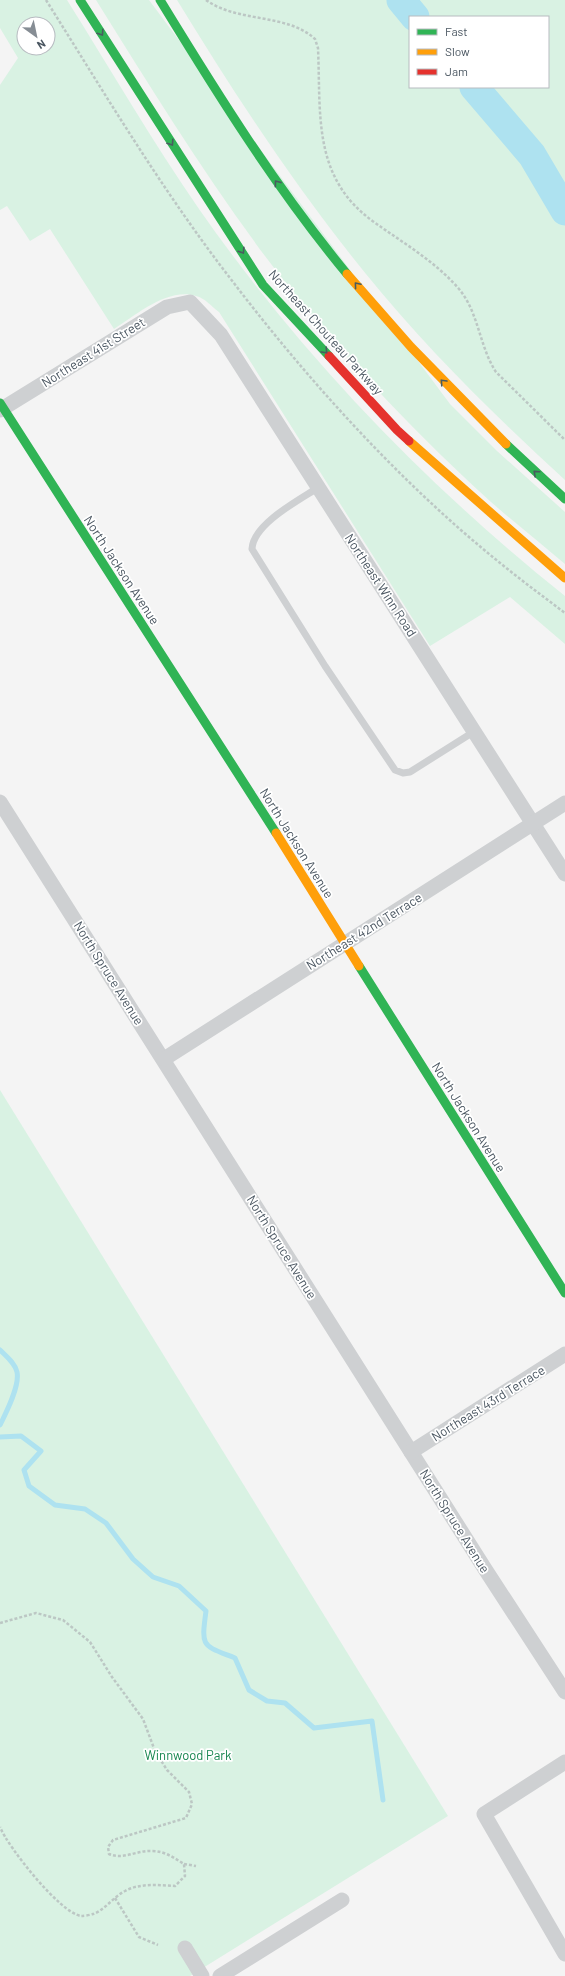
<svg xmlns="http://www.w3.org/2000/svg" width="565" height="1976" viewBox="0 0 565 1976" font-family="Barlow,sans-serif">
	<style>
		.green { fill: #d9f2e3; fill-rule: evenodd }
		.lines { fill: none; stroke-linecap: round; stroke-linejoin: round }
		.stream { stroke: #aee2f0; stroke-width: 5 }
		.river { stroke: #aee2f0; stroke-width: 29 }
		.path { stroke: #bcc7c4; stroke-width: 2.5; stroke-dasharray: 3 2; stroke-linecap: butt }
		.lane { stroke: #ced0d2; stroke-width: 7 }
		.street { stroke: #ced0d2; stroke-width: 15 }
		.fast { stroke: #30b455; stroke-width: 9 }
		.slow { stroke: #ff9f0a; stroke-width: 9 }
		.jam { stroke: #e5322d; stroke-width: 9 }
		.oneway { stroke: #495b60 }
		.labels { text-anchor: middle; stroke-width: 3.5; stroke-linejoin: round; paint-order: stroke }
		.street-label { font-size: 13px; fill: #4a5661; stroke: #fff }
		.park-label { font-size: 13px; fill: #17864f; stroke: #fff }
	</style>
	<rect width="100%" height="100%" fill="#f4f4f4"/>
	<!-- green -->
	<g class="green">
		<path d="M0,0H67C111,70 152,141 199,209C301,355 426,485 565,596V644L510,597L430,646L219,312C212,307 205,298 196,296C168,287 136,315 114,329L50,229L30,241L7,206L0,210V85L18,58L0,28ZM24,24H48V48H24Z"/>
		<path d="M96,0H149L450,404L497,451L565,512V564C540,543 515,523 491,502C423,440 352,367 295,295C221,202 159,101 96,0Z"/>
		<path d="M177,0H565V480C495,416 426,348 366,274C296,188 235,95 177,0ZM410,17H548V87H410Z"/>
		<polygon points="0,1090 448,1816 190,1976 0,1976"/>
	</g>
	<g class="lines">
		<!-- stream -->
		<g class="stream">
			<path d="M0,1350C6,1356 15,1363 17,1372C20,1386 6,1413 0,1425"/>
			<path d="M0,1437L21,1436L41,1451L24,1470L29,1486L55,1505L85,1509L106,1523L133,1559L153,1577L179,1586L206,1611C201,1648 202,1645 235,1658L249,1690L267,1701L285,1703L314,1728L372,1721L383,1800"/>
		</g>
		<!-- river -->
		<g class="river">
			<polyline points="401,0 415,17"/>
			<polyline points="474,87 532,155 565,211"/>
		</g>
		<!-- path -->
		<g class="path">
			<path d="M46,0C105,94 162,190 230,278C306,378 397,479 494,558C517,577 541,595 565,613"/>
			<path d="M206,0C238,23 287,13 315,39L318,48C321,115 312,178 374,222C403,243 435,261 459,289C479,313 479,346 496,372L565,440"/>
			<path d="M0,1623L36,1613L63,1620L90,1642L112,1677L143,1719L155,1751L167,1770L189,1792L192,1804L186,1818L113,1840L108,1847L109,1854C124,1860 137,1850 152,1851C165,1851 174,1858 184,1864L185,1876L175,1886C159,1885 139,1883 125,1891C113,1897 105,1910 93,1914C90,1915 84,1916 81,1916C60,1913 8,1847 0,1827"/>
			<polyline points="184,1864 196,1866"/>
			<polyline points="115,1898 139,1937 158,1945"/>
		</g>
		<!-- lane -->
		<path class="lane" d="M319,487C299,500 253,524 252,549L325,666L395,770L403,773L410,772L475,731"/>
		<!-- street -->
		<g class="street">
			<polyline points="0,410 167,307 190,302 221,335 565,874"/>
			<polyline points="0,802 485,1569 565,1692"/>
			<polyline points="164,1059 565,803"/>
			<polyline points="411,1452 565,1354"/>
			<polyline points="565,1762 484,1814 565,1954"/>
			<polyline points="185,1948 202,1976"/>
			<polyline points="220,1976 342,1900"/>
		</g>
		<!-- fast -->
		<g class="fast">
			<polyline points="80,0 263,285 329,356"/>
			<path d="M160,0C218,95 276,188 347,274"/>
			<polyline points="0,403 276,833"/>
			<polyline points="506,444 565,499"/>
			<polyline points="359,966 565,1293"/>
		</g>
		<!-- slow -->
		<g class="slow">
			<polyline points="347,274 411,347 506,444"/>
			<polyline points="409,441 565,578"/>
			<polyline points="276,833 359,966"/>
		</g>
		<!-- jam -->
		<polyline class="jam" points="329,356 397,430 409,441"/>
	</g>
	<!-- one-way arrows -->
	<defs><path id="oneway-chevron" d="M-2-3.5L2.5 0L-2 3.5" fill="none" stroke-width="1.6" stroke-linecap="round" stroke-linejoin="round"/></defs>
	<g class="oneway">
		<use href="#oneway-chevron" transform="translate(101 33) rotate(57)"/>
		<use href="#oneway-chevron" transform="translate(171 143) rotate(57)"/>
		<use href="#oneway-chevron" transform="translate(277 183) rotate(-126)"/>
		<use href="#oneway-chevron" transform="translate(242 251) rotate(57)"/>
		<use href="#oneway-chevron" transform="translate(357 285) rotate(-130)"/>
		<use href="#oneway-chevron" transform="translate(325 351) rotate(47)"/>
		<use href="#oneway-chevron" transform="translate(443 382) rotate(-133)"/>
		<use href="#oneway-chevron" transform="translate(536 473) rotate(-138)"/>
	</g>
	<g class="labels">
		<!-- street labels -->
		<g class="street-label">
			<text transform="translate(326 332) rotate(48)" y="5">Northeast Chouteau Parkway</text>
			<text transform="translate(93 352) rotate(-32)" y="5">Northeast 41st Street</text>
			<text transform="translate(122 570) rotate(57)" y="5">North Jackson Avenue</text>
			<text transform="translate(381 585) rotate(57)" y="5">Northeast Winn Road</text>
			<text transform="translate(297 843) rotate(58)" y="5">North Jackson Avenue</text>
			<text transform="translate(364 931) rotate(-32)" y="5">Northeast 42nd Terrace</text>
			<text transform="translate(109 973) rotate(58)" y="5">North Spruce Avenue</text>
			<text transform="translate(469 1117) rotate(58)" y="5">North Jackson Avenue</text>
			<text transform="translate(282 1247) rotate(58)" y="5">North Spruce Avenue</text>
			<text transform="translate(488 1403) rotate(-32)" y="5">Northeast 43rd Terrace</text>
			<text transform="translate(455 1521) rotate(58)" y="5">North Spruce Avenue</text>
		</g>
		<!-- park labels -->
		<g class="park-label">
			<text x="188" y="1760">Winnwood Park</text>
		</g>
	</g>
	<!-- legend -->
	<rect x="409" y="16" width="140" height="72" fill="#ffffff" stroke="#b7bbc0"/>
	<rect x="417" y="29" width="20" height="6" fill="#30b455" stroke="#b7bbc0"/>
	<text x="445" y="36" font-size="12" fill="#4a5661">Fast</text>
	<rect x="417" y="49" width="20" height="6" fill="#ff9f0a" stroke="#b7bbc0"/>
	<text x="445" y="56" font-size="12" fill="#4a5661">Slow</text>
	<rect x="417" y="69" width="20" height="6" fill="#e5322d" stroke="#b7bbc0"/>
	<text x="445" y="76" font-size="12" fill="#4a5661">Jam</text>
	<!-- north arrow -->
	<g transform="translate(36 36) rotate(147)"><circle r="19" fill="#ffffff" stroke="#b7bbc0"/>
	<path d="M0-3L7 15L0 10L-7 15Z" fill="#868d94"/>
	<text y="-6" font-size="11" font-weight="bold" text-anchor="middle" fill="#4a5661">N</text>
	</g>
</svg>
